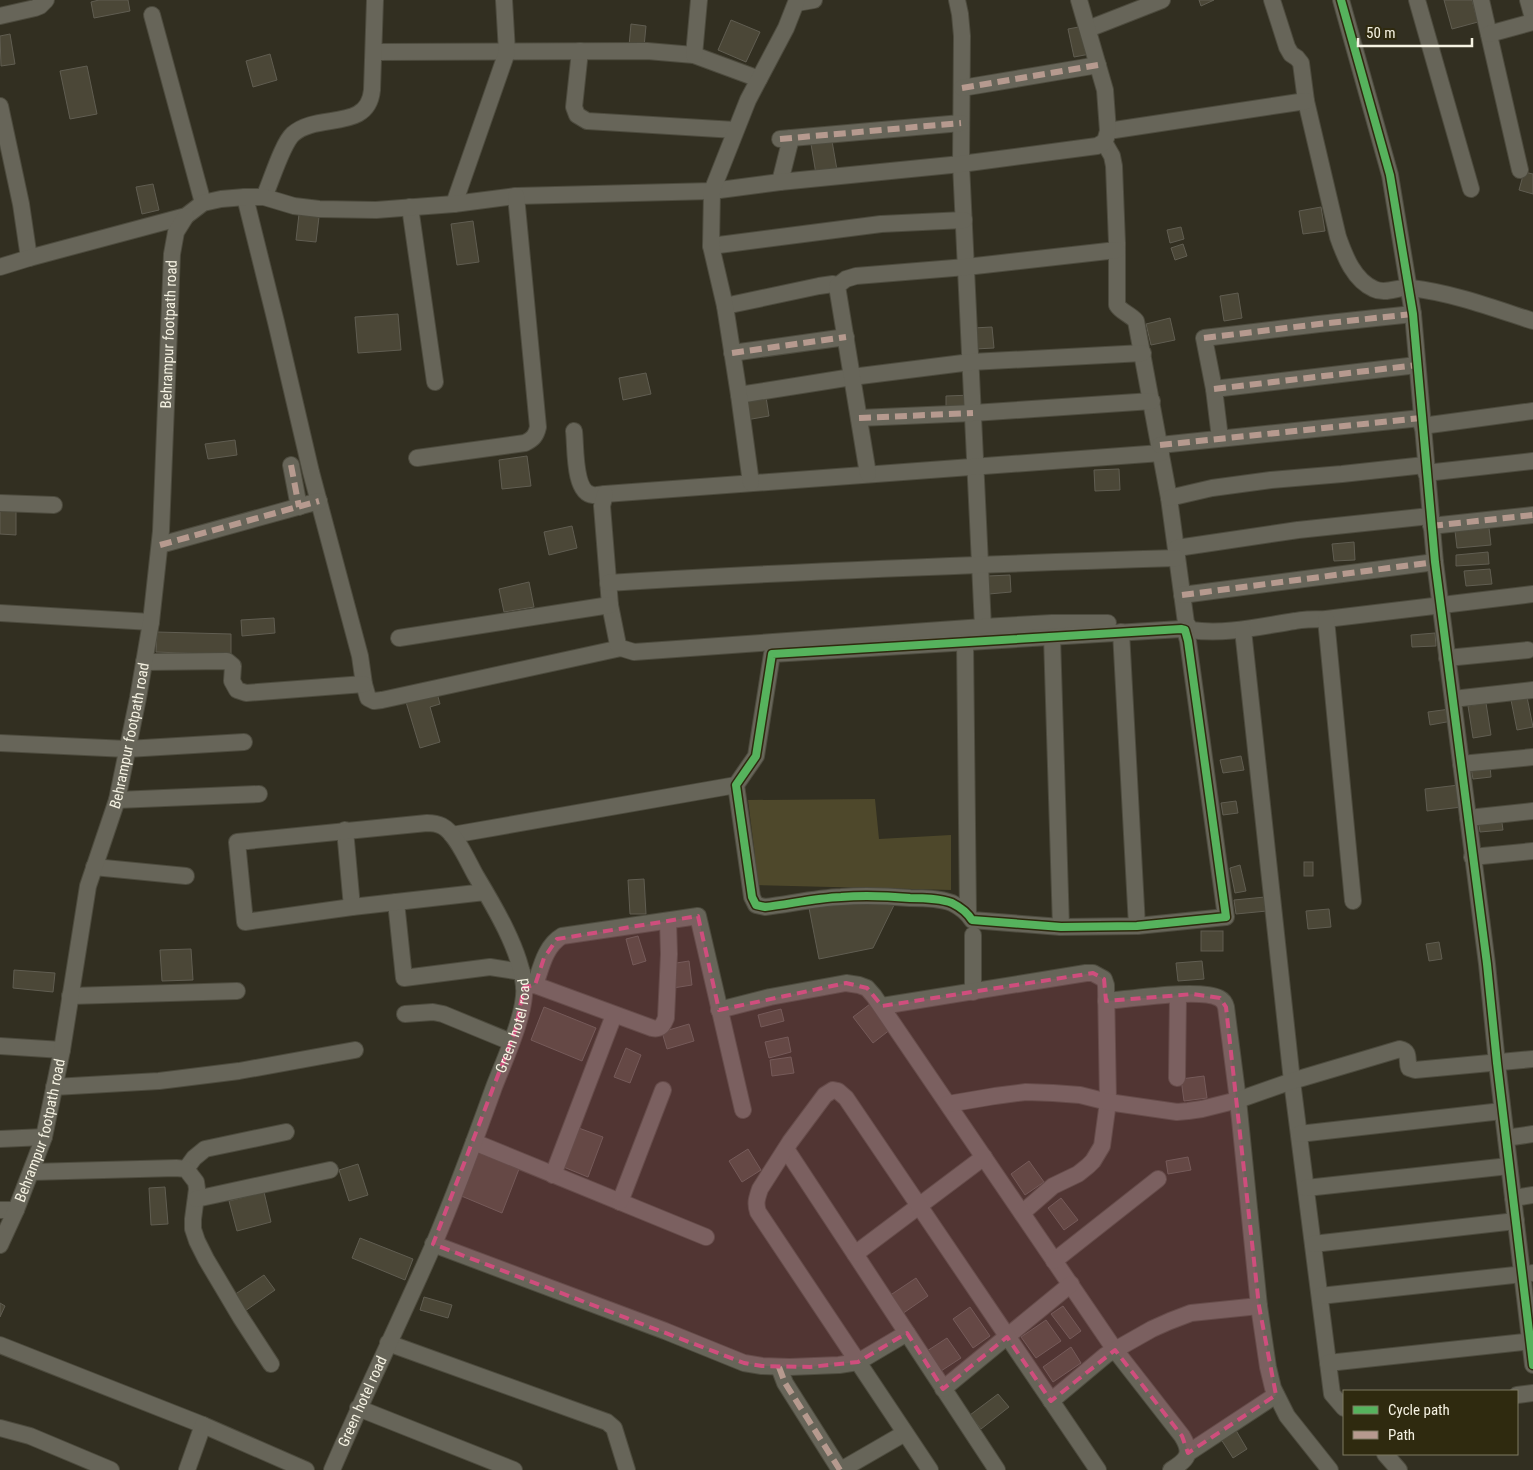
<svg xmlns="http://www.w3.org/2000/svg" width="1533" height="1470" viewBox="0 0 1533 1470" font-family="'Roboto Condensed',sans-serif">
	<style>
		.green { fill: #4e482b }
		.building { fill: #4b4737; stroke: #605d51 }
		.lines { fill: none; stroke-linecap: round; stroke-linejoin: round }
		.street-casing { stroke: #4d4b3e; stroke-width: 18 }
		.street { stroke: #676559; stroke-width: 16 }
		.quiet { stroke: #b69a8f; stroke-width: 6; stroke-dasharray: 12 6; stroke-linecap: butt }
		.cycleway-casing { stroke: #2f2a0f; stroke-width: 11 }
		.cycleway { stroke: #56b35d; stroke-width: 8 }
		.marked { fill: #cf4e7d; fill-opacity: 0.2; stroke: #cf4e7d; stroke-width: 4; stroke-dasharray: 10 6; stroke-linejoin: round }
		.labels { text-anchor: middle; stroke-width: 5; stroke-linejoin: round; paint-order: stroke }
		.street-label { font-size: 15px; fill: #f5f2e2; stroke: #2f2a0f }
	</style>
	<rect width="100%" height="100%" fill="#322f21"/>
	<!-- green -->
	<polygon class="green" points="875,799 879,839 951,835 951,890 755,885 755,855 748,800"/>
	<!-- building -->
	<g class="building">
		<polygon points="99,0 128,0 130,11 94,18 91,2"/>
		<polygon points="1199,0 1214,0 1201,6"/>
		<polygon points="1444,0 1472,0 1478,22 1452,29"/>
		<polygon points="731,20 760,32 746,62 718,50"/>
		<polygon points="631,24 646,26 644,47 629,46"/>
		<polygon points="1084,26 1090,54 1074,57 1068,29"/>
		<polygon points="10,34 15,64 1,66 0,36"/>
		<polygon points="270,54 277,80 253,87 246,61"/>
		<polygon points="87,66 97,114 70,119 60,71"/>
		<polygon points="832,141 837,170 816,174 811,144"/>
		<polygon points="1524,172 1533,174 1533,194 1519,190"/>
		<polygon points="153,184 159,210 142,214 136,187"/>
		<polygon points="1321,207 1325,231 1303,234 1299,211"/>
		<polygon points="299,214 319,217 316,242 296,240"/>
		<polygon points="473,221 479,262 457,265 451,224"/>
		<polygon points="1181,227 1184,239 1170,243 1167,230"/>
		<polygon points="1183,244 1187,256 1175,260 1171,248"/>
		<polygon points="1238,293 1242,318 1224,321 1220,296"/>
		<polygon points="398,314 401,350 358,353 355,317"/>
		<polygon points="1170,318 1175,340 1151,345 1146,324"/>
		<polygon points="992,327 994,348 975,349 973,328"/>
		<polygon points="646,373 651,394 623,400 619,378"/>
		<polygon points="972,395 972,407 946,408 946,396"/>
		<polygon points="766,397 769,416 746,420 743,401"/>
		<polygon points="235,440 237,455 208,459 205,444"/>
		<polygon points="527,456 531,486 502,489 499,460"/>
		<polygon points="1119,469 1120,490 1095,491 1094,470"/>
		<polygon points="0,507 16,508 16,535 0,534"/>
		<polygon points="572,526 577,548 549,555 544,532"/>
		<polygon points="1489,528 1491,545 1457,548 1455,531"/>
		<polygon points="1354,542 1355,560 1334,561 1332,544"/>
		<polygon points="1488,552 1489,564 1456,566 1456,555"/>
		<polygon points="1490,569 1492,584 1466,586 1464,571"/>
		<polygon points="1010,575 1011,592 989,594 988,576"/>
		<polygon points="529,582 534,607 504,612 499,589"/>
		<polygon points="274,618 275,633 242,636 241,620"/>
		<polygon points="157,632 231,634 231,655 156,652"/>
		<polygon points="1435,633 1436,646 1412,647 1411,635"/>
		<polygon points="437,693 440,704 430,707 440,742 420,748 406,702"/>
		<polygon points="1527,697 1533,727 1517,730 1511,700"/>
		<polygon points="1486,703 1491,735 1473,738 1468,706"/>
		<polygon points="1450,709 1452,721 1430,725 1428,712"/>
		<polygon points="1241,756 1244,770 1223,773 1220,760"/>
		<polygon points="1490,766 1491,777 1473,779 1471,768"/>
		<polygon points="1459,785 1462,807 1427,811 1425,789"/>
		<polygon points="1236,801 1238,813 1223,815 1221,803"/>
		<polygon points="1501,816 1503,830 1480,832 1478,818"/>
		<rect x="1304" y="862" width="9" height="14"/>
		<polygon points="1240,865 1246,891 1235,893 1230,868"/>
		<polygon points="644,879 646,914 630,914 628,880"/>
		<polygon points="1265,897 1267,911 1236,914 1234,900"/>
		<polygon points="897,899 873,948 819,959 809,908"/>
		<polygon points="1329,909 1331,927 1308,929 1306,911"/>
		<rect x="1201" y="931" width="22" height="20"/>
		<polygon points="638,936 646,961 633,965 626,939"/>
		<polygon points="1439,942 1442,959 1429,961 1426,944"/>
		<polygon points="191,949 193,980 162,981 160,950"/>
		<polygon points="689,961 692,985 673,988 670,964"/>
		<polygon points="1202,961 1204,979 1178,981 1176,963"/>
		<polygon points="14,970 55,973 53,992 13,988"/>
		<polygon points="870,1004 891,1029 873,1043 853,1017"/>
		<polygon points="544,1007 596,1028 582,1061 531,1040"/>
		<polygon points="781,1009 784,1021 761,1027 758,1015"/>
		<polygon points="689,1024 694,1041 667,1049 662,1032"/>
		<polygon points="788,1037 791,1052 769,1058 765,1042"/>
		<polygon points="626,1048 641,1055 630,1083 614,1077"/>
		<polygon points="791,1057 794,1073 772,1076 770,1060"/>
		<polygon points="1204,1076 1207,1098 1184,1101 1181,1079"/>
		<polygon points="576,1127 603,1137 588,1177 561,1166"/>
		<polygon points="748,1149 761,1170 742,1182 729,1161"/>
		<polygon points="477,1152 519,1169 502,1213 459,1195"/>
		<polygon points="1188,1157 1191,1170 1168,1174 1166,1161"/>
		<polygon points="1029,1161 1044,1182 1025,1195 1011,1174"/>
		<polygon points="358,1164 368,1195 349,1201 339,1170"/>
		<polygon points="165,1187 168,1224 151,1225 149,1188"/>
		<polygon points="264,1192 271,1222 237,1231 229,1201"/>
		<polygon points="1061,1198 1078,1220 1064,1230 1048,1208"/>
		<polygon points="360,1238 413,1259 405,1280 352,1258"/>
		<polygon points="264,1275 275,1290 245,1311 234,1295"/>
		<polygon points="916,1278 928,1296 902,1314 889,1296"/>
		<polygon points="424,1297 452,1305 448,1318 420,1310"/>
		<polygon points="0,1303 5,1306 0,1317"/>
		<polygon points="1063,1306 1081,1331 1070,1339 1051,1314"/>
		<polygon points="970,1307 990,1336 973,1348 953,1319"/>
		<polygon points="1046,1320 1061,1341 1036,1358 1021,1337"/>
		<polygon points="947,1338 961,1358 941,1371 927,1351"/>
		<polygon points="1071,1347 1081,1363 1053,1382 1043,1367"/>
		<polygon points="998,1394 1009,1407 981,1429 970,1415"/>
		<polygon points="1234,1427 1247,1449 1233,1458 1219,1436"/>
	</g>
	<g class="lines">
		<!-- street casing -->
		<g class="street-casing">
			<g id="street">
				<polyline points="957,0 960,14 962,36 961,164 983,627"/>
				<path d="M1272,0L1287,47L1291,54L1297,58L1301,63L1306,101L1338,237C1345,257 1354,280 1374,289C1386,295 1399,286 1411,288C1453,293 1493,308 1533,321"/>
				<polyline points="1341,0 1390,175 1413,314 1435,562 1487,964 1497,1063 1533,1365"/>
				<polyline points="1417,0 1471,189"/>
				<polyline points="1481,0 1520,170"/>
				<polyline points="1528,0 1533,18"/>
				<polyline points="797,3 814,0"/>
				<polyline points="152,15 203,203"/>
				<polyline points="0,16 35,8 40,6 46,0"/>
				<polyline points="1088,29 1162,0"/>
				<polyline points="1489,34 1533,22"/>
				<polyline points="580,51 574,107 577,115 587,121 735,130"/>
				<polyline points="374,52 647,51 694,55 759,79"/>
				<polyline points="694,55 699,0"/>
				<polyline points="962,88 1098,65"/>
				<polyline points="0,106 21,204 29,258"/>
				<polyline points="1108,131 1306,101"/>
				<polyline points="780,139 961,123"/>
				<path d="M1104,142L1112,156L1114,166L1117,243V305C1121,312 1130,314 1136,321L1169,498L1186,623L1191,630C1226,635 1261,626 1295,621C1305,619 1316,619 1326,619L1533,594"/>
				<polyline points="780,182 791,138"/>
				<polyline points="245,197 276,322 311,472 360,656 364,684 368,698 374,701 382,700 621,648"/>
				<path d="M264,197C271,182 282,144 293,134C318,112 368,132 372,90L375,0"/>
				<polyline points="454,204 507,52 504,0"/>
				<polyline points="410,207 435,382"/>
				<polyline points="711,246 881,224 964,220"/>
				<polyline points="0,267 29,258 186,216 203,203 221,199 245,197 264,197 294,206 319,209 376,210 454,204 516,196 712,191 780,182 961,164 1097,146 1104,142 1106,138 1108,131 1105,90 1079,0"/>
				<polyline points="725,306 819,286 833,284 837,286"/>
				<polyline points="732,353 846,337"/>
				<polyline points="1214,389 1417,365"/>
				<polyline points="739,395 852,377 971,362 1143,353"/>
				<polyline points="859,418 973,413 1152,401"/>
				<polyline points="1422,426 1533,411"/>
				<path d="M574,431C576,446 573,493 593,495C597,496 601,494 605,494L1161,453"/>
				<polyline points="1220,438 1214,389 1204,338 1319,324 1413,314"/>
				<polyline points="1160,445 1421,418"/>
				<path d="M417,458L525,443C533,439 536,436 538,427L516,196"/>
				<polyline points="291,465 299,507"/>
				<polyline points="1426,473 1533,461"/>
				<polyline points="868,474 837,286 846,279 856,276 966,267 1117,250"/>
				<polyline points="751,483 739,395 725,306 711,246 712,191 748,100 786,28 797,0"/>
				<polyline points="605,494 602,506 610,605 618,645 621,648 634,652 983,627 1052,623 1108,623"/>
				<polyline points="1169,498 1212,488 1271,480 1342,474 1425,465"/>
				<polyline points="0,503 54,505"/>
				<polyline points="1431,526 1533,515"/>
				<polyline points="160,545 319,501"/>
				<polyline points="1177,548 1298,530 1430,516"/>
				<path d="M608,583C797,571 987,564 1177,558"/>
				<polyline points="1182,595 1435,562"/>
				<polyline points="0,613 151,622"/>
				<polyline points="1326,619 1353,901"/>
				<path d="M1181,629L1185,630L1188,641L1226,917L1137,926L1061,927L972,920C967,912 960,907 952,903C939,898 923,898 910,898C887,896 864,895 841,897C816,898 790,904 765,907L756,905L752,897L736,785L756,756L772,654Z"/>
				<polyline points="1243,630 1292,1081 1332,1394 1344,1408"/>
				<polyline points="1121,632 1137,926"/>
				<polyline points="1052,637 1061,927"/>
				<polyline points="399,638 610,605"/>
				<polyline points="965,642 968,914"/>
				<polyline points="1447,658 1528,650"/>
				<polyline points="144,662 227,661 233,666 232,681 237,690 246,693 364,684"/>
				<polyline points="1453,699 1533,690"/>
				<polyline points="0,743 127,749 244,742"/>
				<polyline points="1461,764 1533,757"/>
				<polyline points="117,800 259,794"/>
				<polyline points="1468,818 1533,811"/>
				<polyline points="345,830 352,907"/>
				<polyline points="452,835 736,785"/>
				<polyline points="1472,857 1533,851"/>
				<polyline points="94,867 186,876"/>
				<polyline points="396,902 404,978 490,967 522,972"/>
				<path d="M535,985C541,968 545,946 562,936L698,916L743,1110"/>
				<path d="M524,987L535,985L652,1028C661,1030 663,1025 666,1018L669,954L668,921"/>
				<polyline points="973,992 973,935"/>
				<polyline points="70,996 237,991"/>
				<path d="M1106,1001C1130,999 1200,988 1219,998C1223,1000 1225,1003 1226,1007L1238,1100L1259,1306L1268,1367L1273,1388L1287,1416L1330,1470"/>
				<polyline points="882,1006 1086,973 1093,973 1104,979 1106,985 1108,1102 1102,1146 1093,1161 1088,1166 1078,1174 1053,1186 1022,1213"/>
				<path d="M719,1010L770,997L846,983L859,985L867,988L874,996L1115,1350L1182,1436C1193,1454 1187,1460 1171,1470"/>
				<polyline points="405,1014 433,1012 443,1014 511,1042"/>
				<polyline points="0,1046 62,1050"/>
				<polyline points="1177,1078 1178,995"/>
				<polyline points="54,1087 159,1081 239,1071 355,1050"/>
				<path d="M948,1104L995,1096L1026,1092L1053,1093L1080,1095L1108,1102L1177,1112L1188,1111L1202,1109L1238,1100L1292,1081L1400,1049C1411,1051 1406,1061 1409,1068L1415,1070L1533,1059"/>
				<polyline points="1299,1134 1502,1111"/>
				<polyline points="1506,1138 1533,1134"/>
				<polyline points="0,1139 44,1137"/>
				<polyline points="474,1142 706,1237"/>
				<polyline points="786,1149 997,1470"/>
				<polyline points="186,1169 194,1158 205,1149 286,1132"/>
				<polyline points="31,1172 176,1168 186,1169 196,1182 197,1189 193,1219 193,1229 197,1241 206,1259 241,1318 271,1364"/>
				<polyline points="553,1175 614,1015"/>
				<polyline points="1306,1188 1509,1166"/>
				<polyline points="1513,1198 1533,1195"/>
				<polyline points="196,1199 330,1170"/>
				<polyline points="620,1202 663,1090"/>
				<polyline points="0,1210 16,1210"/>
				<polyline points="433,1244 665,1331 744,1363 762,1366 790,1367 839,1365 858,1362 907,1333"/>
				<polyline points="1313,1244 1516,1221"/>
				<path id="s1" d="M0,1245L16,1210L44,1137L62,1050L88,886L117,800L138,698L151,622L161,531L172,254L176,232L186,216"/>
				<polyline points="855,1254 984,1157"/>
				<polyline points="1054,1261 1158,1179"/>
				<polyline points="1320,1296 1533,1273"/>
				<polyline points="388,1343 607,1422 614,1428 627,1470"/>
				<polyline points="0,1345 203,1425 306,1470"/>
				<polyline points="1328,1363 1533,1341"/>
				<polyline points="779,1367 785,1383 840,1470"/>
				<polyline points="943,1389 1071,1284"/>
				<polyline points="1517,1395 1533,1393"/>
				<polyline points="1051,1401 1106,1355 1152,1329 1170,1321 1191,1313 1259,1306"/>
				<polyline points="358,1408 514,1470"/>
				<polyline points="0,1428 30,1436 111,1470"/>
				<polyline points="1188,1453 1276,1395"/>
				<polyline points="1385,1454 1399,1470"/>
				<polyline points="187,1470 203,1425"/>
				<path id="s2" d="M332,1470C364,1395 400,1321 433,1246C455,1194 475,1140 494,1087C504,1061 527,1011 524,986C521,951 494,906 476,876C468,862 456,833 442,826C438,824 432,823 427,823L237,842L245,922L352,907L485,892"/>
				<polyline points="841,1470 905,1433"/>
				<path d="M930,1470L758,1212C755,1203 757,1198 760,1189L790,1142L825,1095L833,1090L838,1091L846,1098L1098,1470"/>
			</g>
		</g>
		<!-- street -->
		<use href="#street" class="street"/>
		<!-- quiet -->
		<g class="quiet">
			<polyline points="962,88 1098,65"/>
			<polyline points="780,139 961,123"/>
			<polyline points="1204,338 1319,324 1413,314"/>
			<polyline points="732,353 846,337"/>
			<polyline points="1214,389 1417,365"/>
			<polyline points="859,418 973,413"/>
			<polyline points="1160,445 1421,418"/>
			<polyline points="291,465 299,507"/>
			<polyline points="1431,526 1533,515"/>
			<polyline points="160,545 319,501"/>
			<polyline points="1182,595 1435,562"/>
			<polyline points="779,1367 785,1383 840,1470"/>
		</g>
		<!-- cycleway casing -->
		<g class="cycleway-casing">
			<g id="cycleway">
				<polyline points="1341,0 1390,175 1413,314 1435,562 1487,964 1497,1063 1533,1365"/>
				<path d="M1181,629L1185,630L1188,641L1226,917L1137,926L1061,927L972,920C967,912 960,907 952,903C939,898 923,898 910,898C887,896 864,895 841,897C816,898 790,904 765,907L756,905L752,897L736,785L756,756L772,654Z"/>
			</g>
		</g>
		<!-- cycleway -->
		<use href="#cycleway" class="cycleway"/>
	</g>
	<!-- marked area -->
	<path class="marked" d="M698,916L719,1010L846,983L867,988L882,1006L1093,973L1104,979L1106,1001L1193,994L1220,998L1226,1007L1259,1306L1276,1395L1188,1453L1182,1436L1115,1350L1051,1401L1007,1337L943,1389L907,1333L858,1362L810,1367L762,1366L744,1363L433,1244L515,1031L524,987L535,985L544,958L557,939Z"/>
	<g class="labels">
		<!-- street labels -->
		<g class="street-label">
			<text dy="5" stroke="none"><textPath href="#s1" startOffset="932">Behrampur footpath road</textPath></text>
			<text dy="5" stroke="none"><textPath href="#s1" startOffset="528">Behrampur footpath road</textPath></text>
			<text dy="5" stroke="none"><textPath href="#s2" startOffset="481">Green hotel road</textPath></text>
			<text dy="5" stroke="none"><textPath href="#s1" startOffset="122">Behrampur footpath road</textPath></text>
			<text dy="5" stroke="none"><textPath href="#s2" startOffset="75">Green hotel road</textPath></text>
		</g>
	</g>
	<!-- legend -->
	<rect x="1343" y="1390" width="175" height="65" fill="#2f2a0f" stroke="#7e7a63"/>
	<rect x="1353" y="1406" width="25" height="8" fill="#56b35d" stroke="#7e7a63"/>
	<text x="1388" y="1415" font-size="15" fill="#f5f2e2">Cycle path</text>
	<rect x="1353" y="1431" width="25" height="8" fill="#b69a8f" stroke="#7e7a63"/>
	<text x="1388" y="1440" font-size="15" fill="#f5f2e2">Path</text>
	<!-- scale -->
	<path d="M1358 38v8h114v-8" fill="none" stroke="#f5f2e2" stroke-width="2.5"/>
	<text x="1366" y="38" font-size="15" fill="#f5f2e2" stroke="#2f2a0f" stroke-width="4" paint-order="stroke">50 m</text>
</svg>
